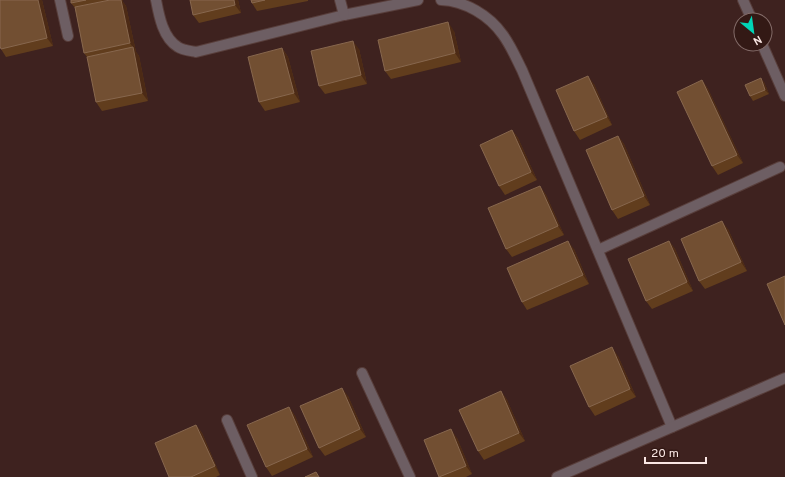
<svg xmlns="http://www.w3.org/2000/svg" width="785" height="477" viewBox="0 0 785 477" font-family="Overpass,sans-serif">
	<style>
		.lines { fill: none; stroke-linecap: round; stroke-linejoin: round }
		.service-casing { stroke: #583e3b; stroke-width: 12 }
		.minor-casing { stroke: #583e3b; stroke-width: 12 }
		.tertiary-casing { stroke: #583e3b; stroke-width: 12 }
		.service { stroke: #6d5e63; stroke-width: 10 }
		.minor { stroke: #6d5e63; stroke-width: 10 }
		.tertiary { stroke: #6d5e63; stroke-width: 10 }
		.wall { fill: #613d1d }
		.shaded-wall { fill: #4c2a15 }
		.building { fill: #724f32; stroke: #87674e }
	</style>
	<rect width="100%" height="100%" fill="#3e221f"/>
	<g class="lines">
		<!-- service casing -->
		<g class="service-casing">
			<polyline id="service" points="60,0 68,36"/>
		</g>
		<!-- minor casing -->
		<g class="minor-casing">
			<g id="minor">
				<path d="M156,0C159,16 163,38 178,47C182,50 191,51 196,52L344,15L418,0"/>
				<polyline points="340,0 344,15"/>
				<path d="M441,0C465,1 489,15 503,35C511,46 516,58 522,70L672,427"/>
				<polyline points="598,250 780,167"/>
				<polyline points="362,373 410,477"/>
				<polyline points="227,420 252,477"/>
				<polyline points="557,477 785,378"/>
			</g>
		</g>
		<!-- tertiary casing -->
		<g class="tertiary-casing">
			<g id="tertiary">
				<polyline points="743,0 752,20"/>
				<polyline points="762,44 785,96"/>
			</g>
		</g>
		<!-- service -->
		<use href="#service" class="service"/>
		<!-- minor -->
		<use href="#minor" class="minor"/>
		<!-- tertiary -->
		<use href="#tertiary" class="tertiary"/>
	</g>
	<!-- wall -->
	<g class="wall">
		<polygon points="42,0 53,46 6,57 1,49"/>
		<polygon points="71,0 123,0 123,2 126,6 136,52 139,56 148,101 102,111 96,102 87,57 84,53 75,8 71,3"/>
		<polygon points="238,0 241,13 199,23 193,15"/>
		<polygon points="251,0 308,0 308,1 257,11 252,3"/>
		<polygon points="454,31 461,62 391,79 385,71"/>
		<polygon points="282,48 288,57 300,102 265,111 259,102"/>
		<polygon points="359,49 367,84 325,94 319,86"/>
		<polygon points="702,80 708,89 743,163 718,175 712,166"/>
		<polygon points="764,82 769,94 753,101 750,96"/>
		<polygon points="594,84 612,125 580,140 574,131"/>
		<polygon points="512,130 518,138 537,180 505,195 499,186"/>
		<polygon points="618,136 624,144 650,205 618,219 612,210"/>
		<polygon points="540,186 546,195 564,235 512,257 506,249"/>
		<polygon points="728,229 747,271 705,289 699,281"/>
		<polygon points="669,241 675,249 693,291 652,309 646,301"/>
		<polygon points="574,249 589,284 527,310 522,302"/>
		<polygon points="618,356 636,397 595,416 589,407"/>
		<polygon points="501,391 507,400 525,441 484,460 478,451"/>
		<polygon points="348,396 366,437 325,456 319,448"/>
		<polygon points="289,407 295,416 313,457 272,476 266,467"/>
		<polygon points="196,425 202,433 220,475 216,477 169,477"/>
		<polygon points="457,438 472,474 466,477 439,477"/>
	</g>
	<!-- shaded-wall -->
	<g class="shaded-wall">
		<polygon points="38,0 42,0 53,46 47,38"/>
		<polygon points="121,0 123,0 123,2 126,6 136,52 130,43"/>
		<polygon points="234,0 238,0 241,13 235,5"/>
		<polygon points="448,22 454,31 461,62 455,53"/>
		<polygon points="353,41 359,49 367,84 361,75"/>
		<polygon points="133,47 139,56 148,101 142,93"/>
		<polygon points="282,48 288,57 300,102 294,93"/>
		<polygon points="588,76 594,84 612,125 607,117"/>
		<polygon points="761,78 764,82 769,94 765,90"/>
		<polygon points="702,80 708,89 743,163 737,155"/>
		<polygon points="512,130 518,138 537,180 531,172"/>
		<polygon points="618,136 624,144 650,205 644,196"/>
		<polygon points="540,186 546,195 564,235 558,226"/>
		<polygon points="722,221 728,229 747,271 741,262"/>
		<polygon points="568,241 574,249 589,284 583,275"/>
		<polygon points="669,241 675,249 693,291 687,282"/>
		<polygon points="612,347 618,356 636,397 630,389"/>
		<polygon points="342,388 348,396 366,437 360,429"/>
		<polygon points="501,391 507,400 525,441 519,433"/>
		<polygon points="289,407 295,416 313,457 307,449"/>
		<polygon points="196,425 202,433 220,475 215,466"/>
		<polygon points="451,429 457,438 472,474 466,466"/>
	</g>
	<!-- building -->
	<g class="building">
		<polygon points="0,0 38,0 47,38 1,49 0,46"/>
		<polygon points="71,0 86,0 71,3"/>
		<polygon points="110,0 121,0 130,43 84,53 75,7"/>
		<polygon points="190,0 234,0 235,5 193,15"/>
		<polygon points="251,0 265,0 252,3"/>
		<polygon points="448,22 455,53 385,71 378,40"/>
		<polygon points="353,41 361,75 319,86 311,51"/>
		<polygon points="133,47 142,93 96,102 87,57"/>
		<polygon points="282,48 294,93 259,102 248,57"/>
		<polygon points="588,76 607,117 574,131 556,90"/>
		<polygon points="761,78 765,90 750,96 745,85"/>
		<polygon points="702,80 737,155 712,166 677,92"/>
		<polygon points="512,130 531,172 499,186 480,145"/>
		<polygon points="618,136 644,196 612,210 586,150"/>
		<polygon points="540,186 558,226 506,249 488,208"/>
		<polygon points="722,221 741,262 699,281 681,239"/>
		<polygon points="568,241 583,275 522,302 507,268"/>
		<polygon points="669,241 687,282 646,301 628,259"/>
		<polygon points="785,276 785,325 767,284"/>
		<polygon points="612,347 630,389 589,407 570,366"/>
		<polygon points="342,388 360,429 319,448 300,406"/>
		<polygon points="501,391 519,433 478,451 459,410"/>
		<polygon points="289,407 307,449 266,467 247,425"/>
		<polygon points="196,425 215,466 191,477 169,477 155,443"/>
		<polygon points="451,429 466,466 439,477 424,440"/>
		<polygon points="316,472 319,477 305,477"/>
	</g>
	<!-- north arrow -->
	<g transform="translate(753 32) rotate(151)"><circle r="19" fill="#331915" stroke="#836b68"/>
	<path d="M0-3L7 15L0 10L-7 15Z" fill="#01d5b7"/>
	<text y="-6" font-size="11" font-weight="bold" text-anchor="middle" fill="#fae7e4">N</text>
	</g>
	<!-- scale -->
	<path d="M645 457v6h61v-6" fill="none" stroke="#fae7e4" stroke-width="2"/>
	<text x="651" y="457" font-size="12" fill="#fae7e4" stroke="#331915" stroke-width="3" paint-order="stroke">20 m</text>
</svg>
